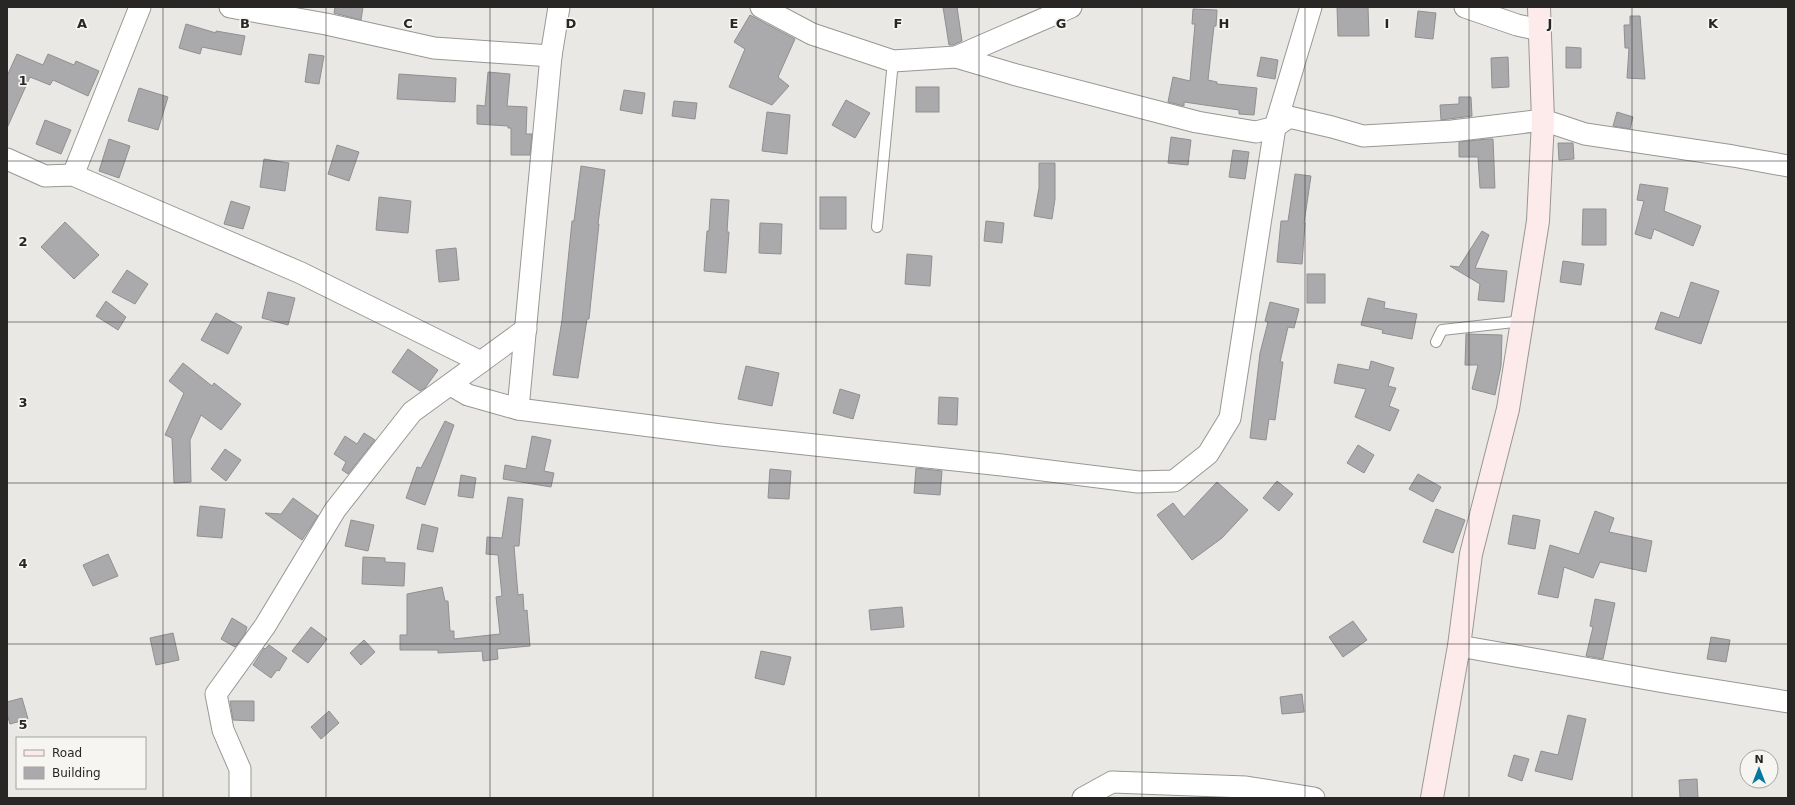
<svg xmlns="http://www.w3.org/2000/svg" width="1795" height="805" viewBox="0 0 1795 805" font-family="'DejaVu Sans',sans-serif">
	<style>
		.building { fill: #aaaaad; stroke: #909092 }
		.lines { fill: none; stroke-linecap: round; stroke-linejoin: round }
		.lane-casing { stroke: #989794; stroke-width: 12 }
		.street-casing { stroke: #989794; stroke-width: 23 }
		.secondary-casing { stroke: #989794; stroke-width: 24 }
		.lane { stroke: #fff; stroke-width: 10 }
		.street { stroke: #fff; stroke-width: 21 }
		.secondary { stroke: #fcebea; stroke-width: 22 }
		.grid { fill: none; stroke: #282726; stroke-width: 1; stroke-opacity: 0.55 }
		.grid-label { font-size: 13px; text-anchor: middle; font-weight: bold; fill: #282726; stroke: #f6f5f2; stroke-width: 3.5; stroke-linejoin: round; paint-order: stroke }
	</style>
	<rect width="100%" height="100%" fill="#e9e8e5"/>
	<!-- building -->
	<g class="building">
		<polygon points="335,7 363,7 361,20 334,13"/>
		<polygon points="943,7 957,7 962,41 953,45 949,45"/>
		<polygon points="1337,7 1368,7 1369,36 1338,36"/>
		<polygon points="1193,9 1217,10 1216,26 1214,26 1208,80 1217,82 1217,84 1257,88 1254,115 1239,114 1239,110 1184,102 1184,106 1168,102 1173,77 1190,81 1195,24 1192,24"/>
		<polygon points="1418,11 1436,13 1433,39 1415,37"/>
		<polygon points="750,15 795,39 778,77 789,86 772,105 729,87 745,49 734,42"/>
		<polygon points="1630,16 1640,16 1645,79 1627,78 1629,48 1625,48 1624,25 1630,25"/>
		<polygon points="186,24 216,33 216,31 245,36 241,55 202,47 200,54 179,48"/>
		<polygon points="1566,47 1581,48 1581,68 1566,68"/>
		<polygon points="17,54 43,65 48,54 74,65 76,61 99,71 88,96 53,80 50,85 30,77 7,128 7,76"/>
		<polygon points="309,54 324,56 319,84 305,82"/>
		<polygon points="1261,57 1278,60 1275,79 1257,76"/>
		<polygon points="1508,57 1509,87 1492,88 1491,58"/>
		<polygon points="488,72 510,74 507,106 527,107 526,134 532,134 530,155 511,155 511,128 508,128 508,126 477,124 477,105 485,106"/>
		<polygon points="399,74 456,78 455,102 397,99"/>
		<rect x="916" y="87" width="23" height="25"/>
		<polygon points="139,88 168,97 158,130 128,121"/>
		<polygon points="624,90 645,93 642,114 620,110"/>
		<polygon points="1459,97 1471,97 1472,116 1441,120 1440,105 1459,104"/>
		<polygon points="846,100 870,113 855,138 832,125"/>
		<polygon points="674,101 697,103 695,119 672,116"/>
		<polygon points="767,112 790,115 787,154 762,151"/>
		<polygon points="1617,112 1633,117 1630,129 1613,126"/>
		<polygon points="45,120 71,130 61,154 36,144"/>
		<polygon points="1171,137 1191,140 1188,165 1168,163"/>
		<polygon points="109,139 130,146 119,178 99,171"/>
		<polygon points="1487,139 1493,139 1495,188 1480,188 1478,157 1459,157 1459,142"/>
		<polygon points="1558,143 1573,143 1574,159 1559,160"/>
		<polygon points="337,145 359,152 349,181 328,174"/>
		<polygon points="1233,150 1249,152 1245,179 1229,177"/>
		<polygon points="264,159 289,163 285,191 260,187"/>
		<polygon points="1039,163 1055,163 1055,199 1052,219 1034,216 1039,188"/>
		<polygon points="581,166 605,170 598,224 599,224 589,319 587,319 578,378 553,375 562,320 572,221 574,221"/>
		<polygon points="1295,174 1311,176 1304,223 1305,223 1302,264 1277,262 1281,221 1288,221"/>
		<polygon points="1640,184 1668,188 1664,211 1701,226 1693,246 1654,229 1651,239 1635,234 1644,201 1637,200"/>
		<polygon points="379,197 411,201 408,233 376,230"/>
		<rect x="820" y="197" width="26" height="32"/>
		<polygon points="711,199 729,200 727,232 729,232 726,273 704,271 707,231 709,231"/>
		<polygon points="231,201 250,207 243,229 224,224"/>
		<polygon points="1583,209 1606,209 1606,245 1582,245"/>
		<polygon points="986,221 1004,223 1002,243 984,241"/>
		<polygon points="65,222 99,255 74,279 41,247"/>
		<polygon points="760,223 782,224 781,254 759,253"/>
		<polygon points="1482,231 1489,235 1475,268 1507,271 1504,302 1478,300 1480,284 1450,266 1459,267"/>
		<polygon points="456,248 459,280 439,282 436,250"/>
		<polygon points="907,254 932,256 930,286 905,284"/>
		<polygon points="1563,261 1584,264 1581,285 1560,282"/>
		<polygon points="127,270 148,284 135,304 112,292"/>
		<rect x="1307" y="274" width="18" height="29"/>
		<polygon points="1691,282 1719,291 1701,344 1655,329 1661,312 1679,318"/>
		<polygon points="268,292 295,298 288,325 262,318"/>
		<polygon points="1368,298 1385,302 1384,308 1417,314 1412,339 1382,333 1383,330 1361,325"/>
		<polygon points="106,301 126,317 118,330 96,316"/>
		<polygon points="1270,302 1299,309 1294,328 1288,327 1280,362 1283,362 1275,420 1269,419 1266,440 1250,438 1260,353 1268,322 1265,321"/>
		<polygon points="216,313 242,327 228,354 201,340"/>
		<polygon points="1466,334 1502,335 1501,366 1495,395 1472,389 1478,365 1465,365"/>
		<polygon points="408,349 438,370 425,388 420,391 392,372"/>
		<polygon points="1371,361 1394,368 1388,386 1396,388 1389,406 1399,410 1390,431 1355,417 1366,389 1334,383 1338,364 1369,370"/>
		<polygon points="183,363 212,386 214,383 241,404 221,430 201,415 190,440 191,482 174,483 172,438 165,435 184,393 169,381"/>
		<polygon points="746,366 779,373 772,406 738,399"/>
		<polygon points="840,389 860,395 853,419 833,413"/>
		<polygon points="939,397 958,398 957,425 938,424"/>
		<polygon points="445,421 454,425 425,505 406,498 417,467 421,468"/>
		<polygon points="364,433 375,440 348,474 342,470 346,462 334,454 345,436 357,444"/>
		<polygon points="532,436 551,440 544,471 554,473 551,487 503,479 505,465 526,469"/>
		<polygon points="1358,445 1374,455 1364,473 1347,463"/>
		<polygon points="225,449 241,460 226,481 211,469"/>
		<polygon points="916,468 942,471 940,495 914,493"/>
		<polygon points="770,469 791,471 789,499 768,498"/>
		<polygon points="1418,474 1441,487 1433,502 1409,489"/>
		<polygon points="461,475 476,478 473,498 458,496"/>
		<polygon points="1277,481 1293,494 1279,511 1263,498"/>
		<polygon points="1217,482 1248,510 1222,538 1192,560 1157,515 1173,503 1184,517"/>
		<polygon points="508,497 523,499 519,546 514,546 518,595 523,594 524,611 527,610 530,646 497,649 498,659 483,661 482,651 438,653 438,650 400,650 400,635 407,635 407,594 442,587 445,601 448,601 450,631 454,631 454,639 500,634 496,597 502,596 498,555 486,554 487,537 502,538"/>
		<polygon points="293,498 318,516 302,540 265,513 281,514"/>
		<polygon points="200,506 225,509 222,538 197,536"/>
		<polygon points="1436,509 1465,520 1453,553 1423,542"/>
		<polygon points="1595,511 1614,518 1609,532 1652,541 1646,572 1600,562 1593,578 1564,567 1558,598 1538,594 1550,545 1579,554"/>
		<polygon points="1513,515 1540,520 1535,549 1508,544"/>
		<polygon points="351,520 374,525 368,551 345,546"/>
		<polygon points="422,524 438,528 433,552 417,549"/>
		<polygon points="108,554 118,576 93,586 83,565"/>
		<polygon points="363,557 385,558 385,562 405,563 404,586 362,584"/>
		<polygon points="1595,599 1615,603 1603,659 1586,656 1593,627 1590,626"/>
		<polygon points="902,607 904,627 871,630 869,610"/>
		<polygon points="232,618 247,627 245,634 235,647 221,639"/>
		<polygon points="1353,621 1367,640 1343,657 1329,637"/>
		<polygon points="311,627 327,639 308,663 292,651"/>
		<polygon points="173,633 179,660 156,665 150,638"/>
		<polygon points="1711,637 1730,640 1726,662 1707,659"/>
		<polygon points="364,640 375,652 361,665 350,653"/>
		<polygon points="269,645 287,658 279,671 277,670 271,678 253,665 264,648 265,649"/>
		<polygon points="761,651 791,657 784,685 755,678"/>
		<polygon points="1302,694 1304,712 1282,714 1280,697"/>
		<polygon points="22,698 28,719 10,724 7,714 7,702"/>
		<polygon points="230,701 254,701 254,721 233,720"/>
		<polygon points="329,711 339,723 321,739 311,727"/>
		<polygon points="1568,715 1586,719 1572,780 1535,771 1541,751 1558,755"/>
		<polygon points="1514,755 1529,759 1522,781 1508,776"/>
		<polygon points="1697,779 1698,798 1680,798 1679,780"/>
	</g>
	<g class="lines">
		<!-- lane casing -->
		<g class="lane-casing">
			<g id="lane">
				<polyline points="877,227 893,61"/>
				<polyline points="1436,342 1442,330 1523,321"/>
			</g>
		</g>
		<!-- street casing -->
		<g class="street-casing">
			<g id="street">
				<polyline points="230,7 326,24 434,48 551,56 559,7"/>
				<polyline points="761,7 812,34 893,61 956,57 1071,7"/>
				<polyline points="1465,7 1517,25 1540,30"/>
				<polyline points="551,56 518,409 721,435 1002,465 1138,482 1174,481 1208,454 1230,418 1275,127 1311,7"/>
				<polyline points="956,57 1013,74 1197,122 1256,132 1275,127 1289,117 1332,127 1363,136 1452,131 1543,120 1585,134 1733,156 1788,166"/>
				<polyline points="7,159 45,176 73,175 301,273 481,362"/>
				<polyline points="73,175 140,7"/>
				<polyline points="451,385 468,395 518,409"/>
				<polyline points="1459,646 1670,683 1788,702"/>
				<polyline points="240,798 240,769 223,730 216,694 265,626 335,510 412,412 526,329"/>
				<polyline points="1083,798 1112,782 1246,787 1314,798"/>
			</g>
		</g>
		<!-- secondary casing -->
		<g class="secondary-casing">
			<polyline id="secondary" points="1432,798 1459,646 1471,554 1508,409 1538,221 1543,120 1539,7"/>
		</g>
		<!-- lane -->
		<use href="#lane" class="lane"/>
		<!-- street -->
		<use href="#street" class="street"/>
		<!-- secondary -->
		<use href="#secondary" class="secondary"/>
	</g>
	<!-- grid -->
	<path class="grid" d="M163,7V798M326,7V798M490,7V798M653,7V798M816,7V798M979,7V798M1142,7V798M1305,7V798M1469,7V798M1632,7V798M7,161H1788M7,322H1788M7,483H1788M7,644H1788"/>
	<g class="grid-label">
		<text x="82" y="28">A</text>
		<text x="245" y="28">B</text>
		<text x="408" y="28">C</text>
		<text x="571" y="28">D</text>
		<text x="734" y="28">E</text>
		<text x="898" y="28">F</text>
		<text x="1061" y="28">G</text>
		<text x="1224" y="28">H</text>
		<text x="1387" y="28">I</text>
		<text x="1550" y="28">J</text>
		<text x="1713" y="28">K</text>
		<text x="23" y="85">1</text>
		<text x="23" y="246">2</text>
		<text x="23" y="407">3</text>
		<text x="23" y="568">4</text>
		<text x="23" y="729">5</text>
	</g>
	<!-- border -->
	<rect width="1795" height="805" fill="none" stroke="#282726" stroke-width="16"/>
	<!-- legend -->
	<rect x="16" y="737" width="130" height="52" fill="#f6f5f2" stroke="#a4a3a0"/>
	<rect x="24" y="750" width="20" height="6" fill="#fcebea" stroke="#a4a3a0"/>
	<text x="52" y="757" font-size="12" fill="#282726">Road</text>
	<rect x="24" y="767" width="20" height="12" fill="#aaaaad" stroke="#a4a3a0"/>
	<text x="52" y="777" font-size="12" fill="#282726">Building</text>
	<!-- north arrow -->
	<g transform="translate(1759 769)"><circle r="19" fill="#f6f5f2" stroke="#a4a3a0"/>
	<path d="M0-3L7 15L0 10L-7 15Z" fill="#0577a1"/>
	<text y="-6" font-size="11" font-weight="bold" text-anchor="middle" fill="#282726">N</text>
	</g>
</svg>
